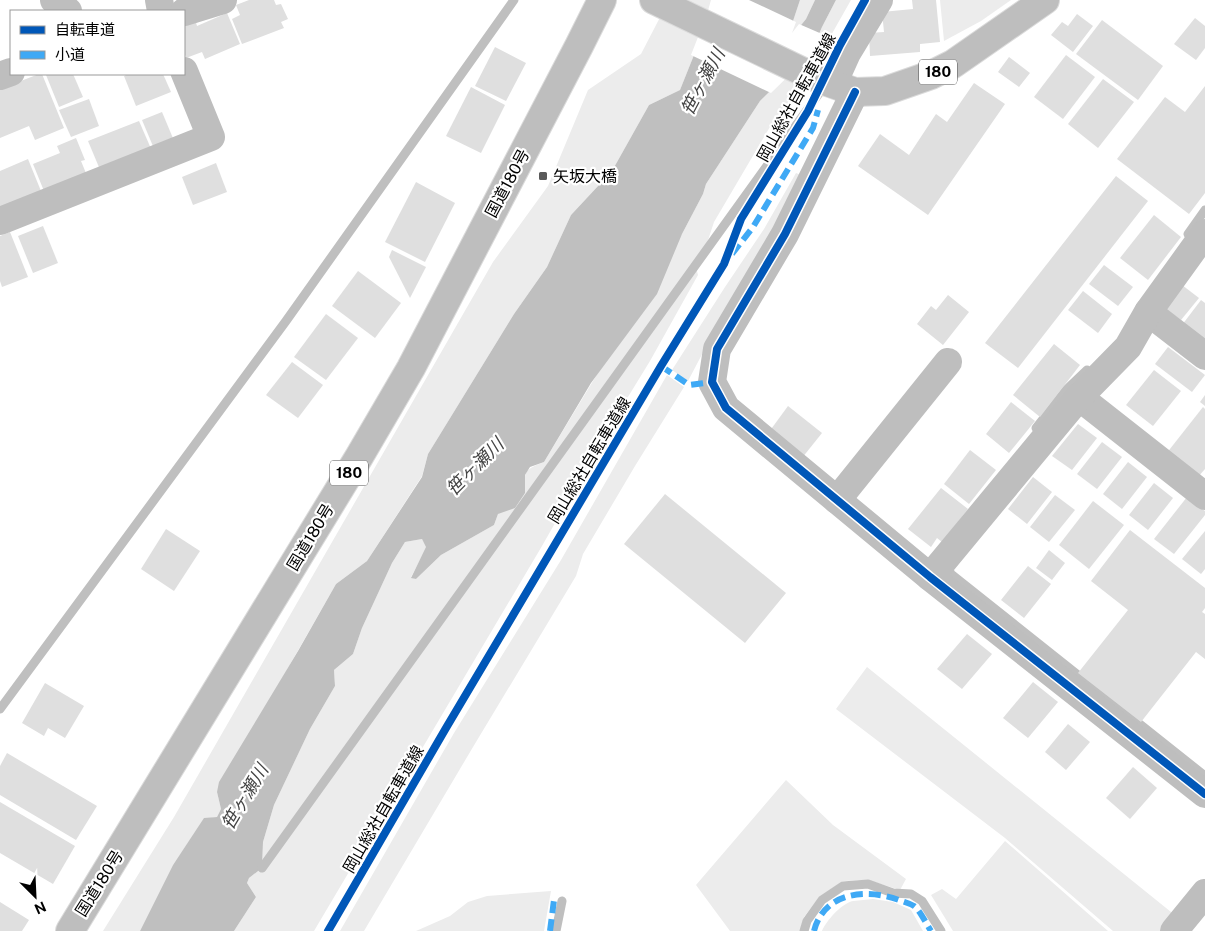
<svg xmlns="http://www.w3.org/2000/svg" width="1205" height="931" font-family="'Public Sans','Noto Sans JP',sans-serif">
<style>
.green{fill:#ececec}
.water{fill:#bfbfbf}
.pier{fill:#fff}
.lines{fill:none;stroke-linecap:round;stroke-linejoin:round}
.stream{stroke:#bfbfbf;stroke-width:9}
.building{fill:#dfdfdf}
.highway-casing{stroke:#dbdbdb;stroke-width:30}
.minor{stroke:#bebebe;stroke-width:28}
.highway{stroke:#bebebe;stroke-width:28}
.quiet{stroke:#3fa9f5;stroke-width:6;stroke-dasharray:12 6;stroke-linecap:butt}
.cycleway-casing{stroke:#fff;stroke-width:11}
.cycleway{stroke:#0057b8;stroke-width:8}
.poi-dot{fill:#595959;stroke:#fff;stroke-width:2}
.labels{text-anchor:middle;stroke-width:4.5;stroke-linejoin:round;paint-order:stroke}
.shield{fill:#fff;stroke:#4c4c4c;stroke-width:1}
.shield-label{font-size:15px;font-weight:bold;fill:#000}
.street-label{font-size:16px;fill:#000;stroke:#fff}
.poi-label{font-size:16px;fill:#000;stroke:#fff;text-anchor:start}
.water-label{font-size:18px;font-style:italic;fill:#444;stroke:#fff}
</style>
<rect width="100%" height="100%" fill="#fff"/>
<g class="green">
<path d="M 669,0 L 714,0 L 710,15 L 680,90 L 649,105 L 612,171 L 571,215 L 547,267 L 514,314 L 428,454 L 422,476 L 367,561 L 336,584 L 217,792 L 221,809 L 217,817 L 204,819 L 173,865 L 140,931 L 103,931 L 174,817 L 493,262 L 548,186 L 588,90 L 641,54 Z"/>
<path d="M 800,0 L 815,0 L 806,19 L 784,47 Z"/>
<path d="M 836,0 L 851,0 L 791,106 L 774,120 L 714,222 L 708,240 L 695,263 L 698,275 L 650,361 L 612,423 L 542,546 L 314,931 L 234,931 L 256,897 L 247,883 L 249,878 L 262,868 L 263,842 L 274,805 L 310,729 L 335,686 L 334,670 L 353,654 L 362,628 L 392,563 L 405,542 L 422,539 L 427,547 L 411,577 L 416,579 L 441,555 L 494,525 L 498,514 L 525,493 C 524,472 523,470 544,462 L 682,234 L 703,194 L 706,184 L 760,101 L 812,50 L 822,27 Z"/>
<path d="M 940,0 L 1011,0 L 981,21 L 944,41 Z"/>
<path d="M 796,173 L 801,175 L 771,233 L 709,341 L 688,381 L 672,370 L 725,287 L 764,229 Z"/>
<path d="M 667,375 L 684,387 L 635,466 L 583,554 L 576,576 L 473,747 L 364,931 L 340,931 L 454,733 L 561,560 Z"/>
<path d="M 867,667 L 1176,916 L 1163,931 L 1113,931 L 1005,838 L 836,709 Z"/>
<path d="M 786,780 L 833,825 L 906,879 L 900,890 L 868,880 L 843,881 L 820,896 L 804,917 L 800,931 L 730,931 L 696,885 Z"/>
<path d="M 1005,841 L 1108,931 L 953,931 L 931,895 L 942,889 L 956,899 Z"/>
<path d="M 551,891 L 544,931 L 416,931 L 450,916 L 468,902 L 487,896 Z"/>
<path d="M 873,899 L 893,902 L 911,910 L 923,931 L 822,931 C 826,921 842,903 853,901 C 860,900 867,900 873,899 Z"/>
</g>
<path class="water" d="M 714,0 L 800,0 L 785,45 L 806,19 L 815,0 L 836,0 L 822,27 L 812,50 L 760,101 L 706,184 L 703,194 L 682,234 L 657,294 L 591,383 L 544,462 L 530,467 L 525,475 L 525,493 L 515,508 L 498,514 L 494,525 L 441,555 L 416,579 L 411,578 L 426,547 L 422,539 L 405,542 L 392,563 L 362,628 L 353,654 L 334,670 L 335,686 L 310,729 L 274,805 L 263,842 L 262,868 L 249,878 L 247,883 L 256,897 L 234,931 L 140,931 L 173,865 L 204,818 L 217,817 L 221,809 L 217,792 L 219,782 L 298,651 L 336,584 L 367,561 L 422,477 L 428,454 L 514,314 L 547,267 L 571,215 L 612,171 L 649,105 L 680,90 L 710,15 Z"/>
<path class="pier" d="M 711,0 L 749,0 L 796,22 L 792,33 L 799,24 L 822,34 L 814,51 L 771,93 L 691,55 L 707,14 Z"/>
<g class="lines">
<g class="stream">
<path d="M 1188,234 L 1205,210"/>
<path d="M 1036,428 L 1066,390 L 1087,370"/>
<path d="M 946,563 L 951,574 L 1205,776"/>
<path d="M 0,709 L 286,321 L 514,0"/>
<path d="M 262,868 L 825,85"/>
<path d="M 556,931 L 562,901"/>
<path d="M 804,931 L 807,921 L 822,900 L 843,886 L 868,884 L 893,893 L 911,894 L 922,901 L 941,931"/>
</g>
</g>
<g class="building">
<path d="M 249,0 L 274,0 L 276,5 L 281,4 L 288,19 L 281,22 L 284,28 L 242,44 L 232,19 L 240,15 L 236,5 Z"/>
<path d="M 912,0 L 936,0 L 940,42 L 920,44 L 920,52 L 870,56 L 869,33 L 884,32 L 882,12 L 913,9 Z"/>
<path d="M 227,13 L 240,44 L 205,59 L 202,52 L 186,58 L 184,51 L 184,23 L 195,19 L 197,26 Z"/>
<path d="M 1077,14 L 1093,26 L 1073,52 L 1051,35 L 1062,22 L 1068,26 Z"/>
<path d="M 1195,18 L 1205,26 L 1205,48 L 1196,60 L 1174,44 Z"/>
<path d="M 1102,20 L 1163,66 L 1138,100 L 1076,54 Z"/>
<path d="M 495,47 L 526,63 L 506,101 L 475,86 Z"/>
<path d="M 1066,55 L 1095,77 L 1063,119 L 1034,97 Z"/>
<path d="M 1009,57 L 1030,73 L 1019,87 L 998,72 Z"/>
<path d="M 39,74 L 42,74 L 64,128 L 35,140 L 29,126 L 0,138 L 0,89 Z"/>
<path d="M 48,74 L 73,74 L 83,97 L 59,107 L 46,75 Z"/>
<path d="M 128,74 L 163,74 L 171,92 L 136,106 L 124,76 Z"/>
<path d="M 1103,79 L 1134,102 L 1098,148 L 1068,124 Z"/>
<path d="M 974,83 L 1005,104 L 928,215 L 858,166 L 880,134 L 909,155 L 936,114 L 947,122 Z"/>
<path d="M 1205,86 L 1205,193 L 1189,214 L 1117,159 L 1165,97 L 1185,112 Z"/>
<path d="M 471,87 L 505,105 L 481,153 L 446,136 Z"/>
<path d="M 89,99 L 99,126 L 71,137 L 59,110 Z"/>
<path d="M 162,112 L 175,143 L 155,151 L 142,120 Z"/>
<path d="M 139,121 L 152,151 L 101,172 L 88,141 Z"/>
<path d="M 76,138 L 85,160 L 81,161 L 88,178 L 46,196 L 33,164 L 60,153 L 57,146 Z"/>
<path d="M 28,159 L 43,196 L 0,213 L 0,171 Z"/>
<path d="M 216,163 L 227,192 L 193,205 L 182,177 Z"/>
<path d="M 1116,176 L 1148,201 L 1018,368 L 985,343 Z"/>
<path d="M 416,182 L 455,203 L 425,262 L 385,242 Z"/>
<path d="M 1154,215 L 1181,237 L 1148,280 L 1120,258 Z"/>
<path d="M 43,226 L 58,263 L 33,273 L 18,236 Z"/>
<path d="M 10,232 L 28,277 L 2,287 L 0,281 L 0,236 Z"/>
<path d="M 392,250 L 426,267 L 410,298 L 389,257 Z"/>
<path d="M 1104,265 L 1133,287 L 1118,306 L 1089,284 Z"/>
<path d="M 358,271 L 401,303 L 375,338 L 332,306 Z"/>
<path d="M 1182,285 L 1199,298 L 1181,320 L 1164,308 Z"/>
<path d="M 1083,291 L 1112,314 L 1098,333 L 1068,310 Z"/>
<path d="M 948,295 L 969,312 L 943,345 L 917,324 L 931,306 L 936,310 Z"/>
<path d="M 1201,300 L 1205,303 L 1205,340 L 1182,325 Z"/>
<path d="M 326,314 L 358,338 L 326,380 L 294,357 Z"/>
<path d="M 1054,344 L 1080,365 L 1040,417 L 1013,395 Z"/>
<path d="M 1168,347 L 1205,375 L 1192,392 L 1155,364 Z"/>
<path d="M 292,362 L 323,385 L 298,418 L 266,395 Z"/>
<path d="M 1154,370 L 1181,391 L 1153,426 L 1126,405 Z"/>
<path d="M 1205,395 L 1205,406 L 1200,402 Z"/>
<path d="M 1011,402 L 1035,421 L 1009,453 L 986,434 Z"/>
<path d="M 788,406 L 822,433 L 802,458 L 769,432 Z"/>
<path d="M 1203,407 L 1205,409 L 1205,469 L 1197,478 L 1166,454 Z"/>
<path d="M 1078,424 L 1097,438 L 1072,470 L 1052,456 Z"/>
<path d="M 1102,442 L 1122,457 L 1097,489 L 1077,474 Z"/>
<path d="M 970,450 L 996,470 L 969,504 L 944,484 Z"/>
<path d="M 1128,462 L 1147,477 L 1122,509 L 1103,494 Z"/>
<path d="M 1033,477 L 1052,492 L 1027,524 L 1008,509 Z"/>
<path d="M 1154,483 L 1173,498 L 1148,530 L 1129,515 Z"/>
<path d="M 941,488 L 968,509 L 942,542 L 937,538 L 931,547 L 908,529 Z"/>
<path d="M 665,494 L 786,593 L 745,643 L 624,544 Z"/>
<path d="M 1055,495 L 1075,510 L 1049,542 L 1030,527 Z"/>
<path d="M 1187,497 L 1205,511 L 1205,515 L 1174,554 L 1154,539 Z"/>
<path d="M 1093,501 L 1124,525 L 1089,569 L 1059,545 Z"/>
<path d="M 166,529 L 200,551 L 174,591 L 141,569 Z"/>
<path d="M 1130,530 L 1205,588 L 1205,608 L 1202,612 L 1205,614 L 1205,659 L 1196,652 L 1141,722 L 1078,673 L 1128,610 L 1091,581 Z"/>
<path d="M 1205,531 L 1205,569 L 1201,574 L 1182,559 Z"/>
<path d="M 1049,550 L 1065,563 L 1052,580 L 1036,568 Z"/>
<path d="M 1028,566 L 1051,584 L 1024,618 L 1001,600 Z"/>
<path d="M 967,634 L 992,654 L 962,689 L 937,669 Z"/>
<path d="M 1033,682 L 1058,702 L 1028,738 L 1003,718 Z"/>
<path d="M 45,683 L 84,706 L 65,738 L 48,728 L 44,736 L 22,723 Z"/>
<path d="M 1068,724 L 1090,742 L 1066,770 L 1045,752 Z"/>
<path d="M 7,753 L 97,806 L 76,840 L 0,795 L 0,766 Z"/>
<path d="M 1133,767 L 1157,788 L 1130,819 L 1106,798 Z"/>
<path d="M 0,802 L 75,846 L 53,884 L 0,853 Z"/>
<path d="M 0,902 L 29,920 L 22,931 L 0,931 Z"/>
</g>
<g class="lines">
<defs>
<g id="highway">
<path d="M 654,0 L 816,78 L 855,92 L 885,91 L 931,75 L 953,64 L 1045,0"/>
<path d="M 70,931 L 359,457 L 411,368 L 579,46 L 602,0"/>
</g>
</defs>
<use href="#highway" class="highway-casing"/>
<g class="minor">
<path d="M 54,0 L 68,11"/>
<path d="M 159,0 L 161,11"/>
<path d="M 184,12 L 223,0"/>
<path d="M 0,76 L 11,72"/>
<path d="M 833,84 L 847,53 L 879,0"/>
<path d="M 855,92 L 785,234 L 717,349 L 712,382 L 726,408 L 930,577 L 1205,794"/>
<path d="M 0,221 L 211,137 L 184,71"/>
<path d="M 1148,312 L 1205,356"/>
<path d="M 1079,397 L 1205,496"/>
<path d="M 837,500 L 948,362"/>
<path d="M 930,577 L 1079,397 L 1128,347 L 1148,312 L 1205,233"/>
<path d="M 1174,931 L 1205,893"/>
</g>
<use href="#highway" class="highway"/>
<g class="quiet">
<path d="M 732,254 L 753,227 L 813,128 L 818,110"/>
<path d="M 661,366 L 689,385 L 712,382"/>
<path d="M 550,931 L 554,900"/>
<path d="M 814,931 C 824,892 866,888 899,900 C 904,902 909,903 914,906 C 919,909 927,925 931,931"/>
</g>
<defs>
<g id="cycleway">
<path d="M 855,92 L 785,234 L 717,349 L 712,382 L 726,408 L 930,577 L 1205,794"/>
<path d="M 328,931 L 446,728 L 661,366 L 724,264 L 741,219 L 808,111 L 840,45 L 865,0"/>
</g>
</defs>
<use href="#cycleway" class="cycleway-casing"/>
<use href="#cycleway" class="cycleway"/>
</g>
<rect class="poi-dot" x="538" y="171" width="10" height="10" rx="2.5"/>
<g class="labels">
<g class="shield">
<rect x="919" y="59.5" width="38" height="25" rx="4"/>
<rect x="330" y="460.5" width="38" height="25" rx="4"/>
</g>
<g class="shield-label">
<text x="938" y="77">180</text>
<text x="349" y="478">180</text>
</g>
<g class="street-label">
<text transform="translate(796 97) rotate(-61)" y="6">岡山総社自転車道線</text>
<text transform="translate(507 183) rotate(-62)" y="6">国道180号</text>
<text transform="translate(589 460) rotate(-59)" y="6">岡山総社自転車道線</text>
<text transform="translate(310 537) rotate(-59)" y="6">国道180号</text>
<text transform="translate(383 809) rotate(-60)" y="6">岡山総社自転車道線</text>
<text transform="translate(99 883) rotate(-58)" y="6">国道180号</text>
</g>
<g class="poi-label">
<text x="553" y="182">矢坂大橋</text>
</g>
<g class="water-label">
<text transform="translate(703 82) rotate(-62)" y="6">笹ヶ瀬川</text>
<text transform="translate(475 467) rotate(-45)" y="6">笹ヶ瀬川</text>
<text transform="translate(245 797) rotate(-59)" y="6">笹ヶ瀬川</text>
</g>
</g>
<rect x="10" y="10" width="175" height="65" fill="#ffffff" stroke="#999999"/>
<rect x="20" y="26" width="25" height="8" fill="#0057b8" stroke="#999999"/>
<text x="55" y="35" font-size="15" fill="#000000">自転車道</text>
<rect x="20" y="51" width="25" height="8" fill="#3fa9f5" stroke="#999999"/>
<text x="55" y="60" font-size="15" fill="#000000">小道</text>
<g transform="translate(35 896) rotate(156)" stroke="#ffffff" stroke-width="4" paint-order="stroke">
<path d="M0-4L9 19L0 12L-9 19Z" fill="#000000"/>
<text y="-8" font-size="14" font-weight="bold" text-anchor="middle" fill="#000000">N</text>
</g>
</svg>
